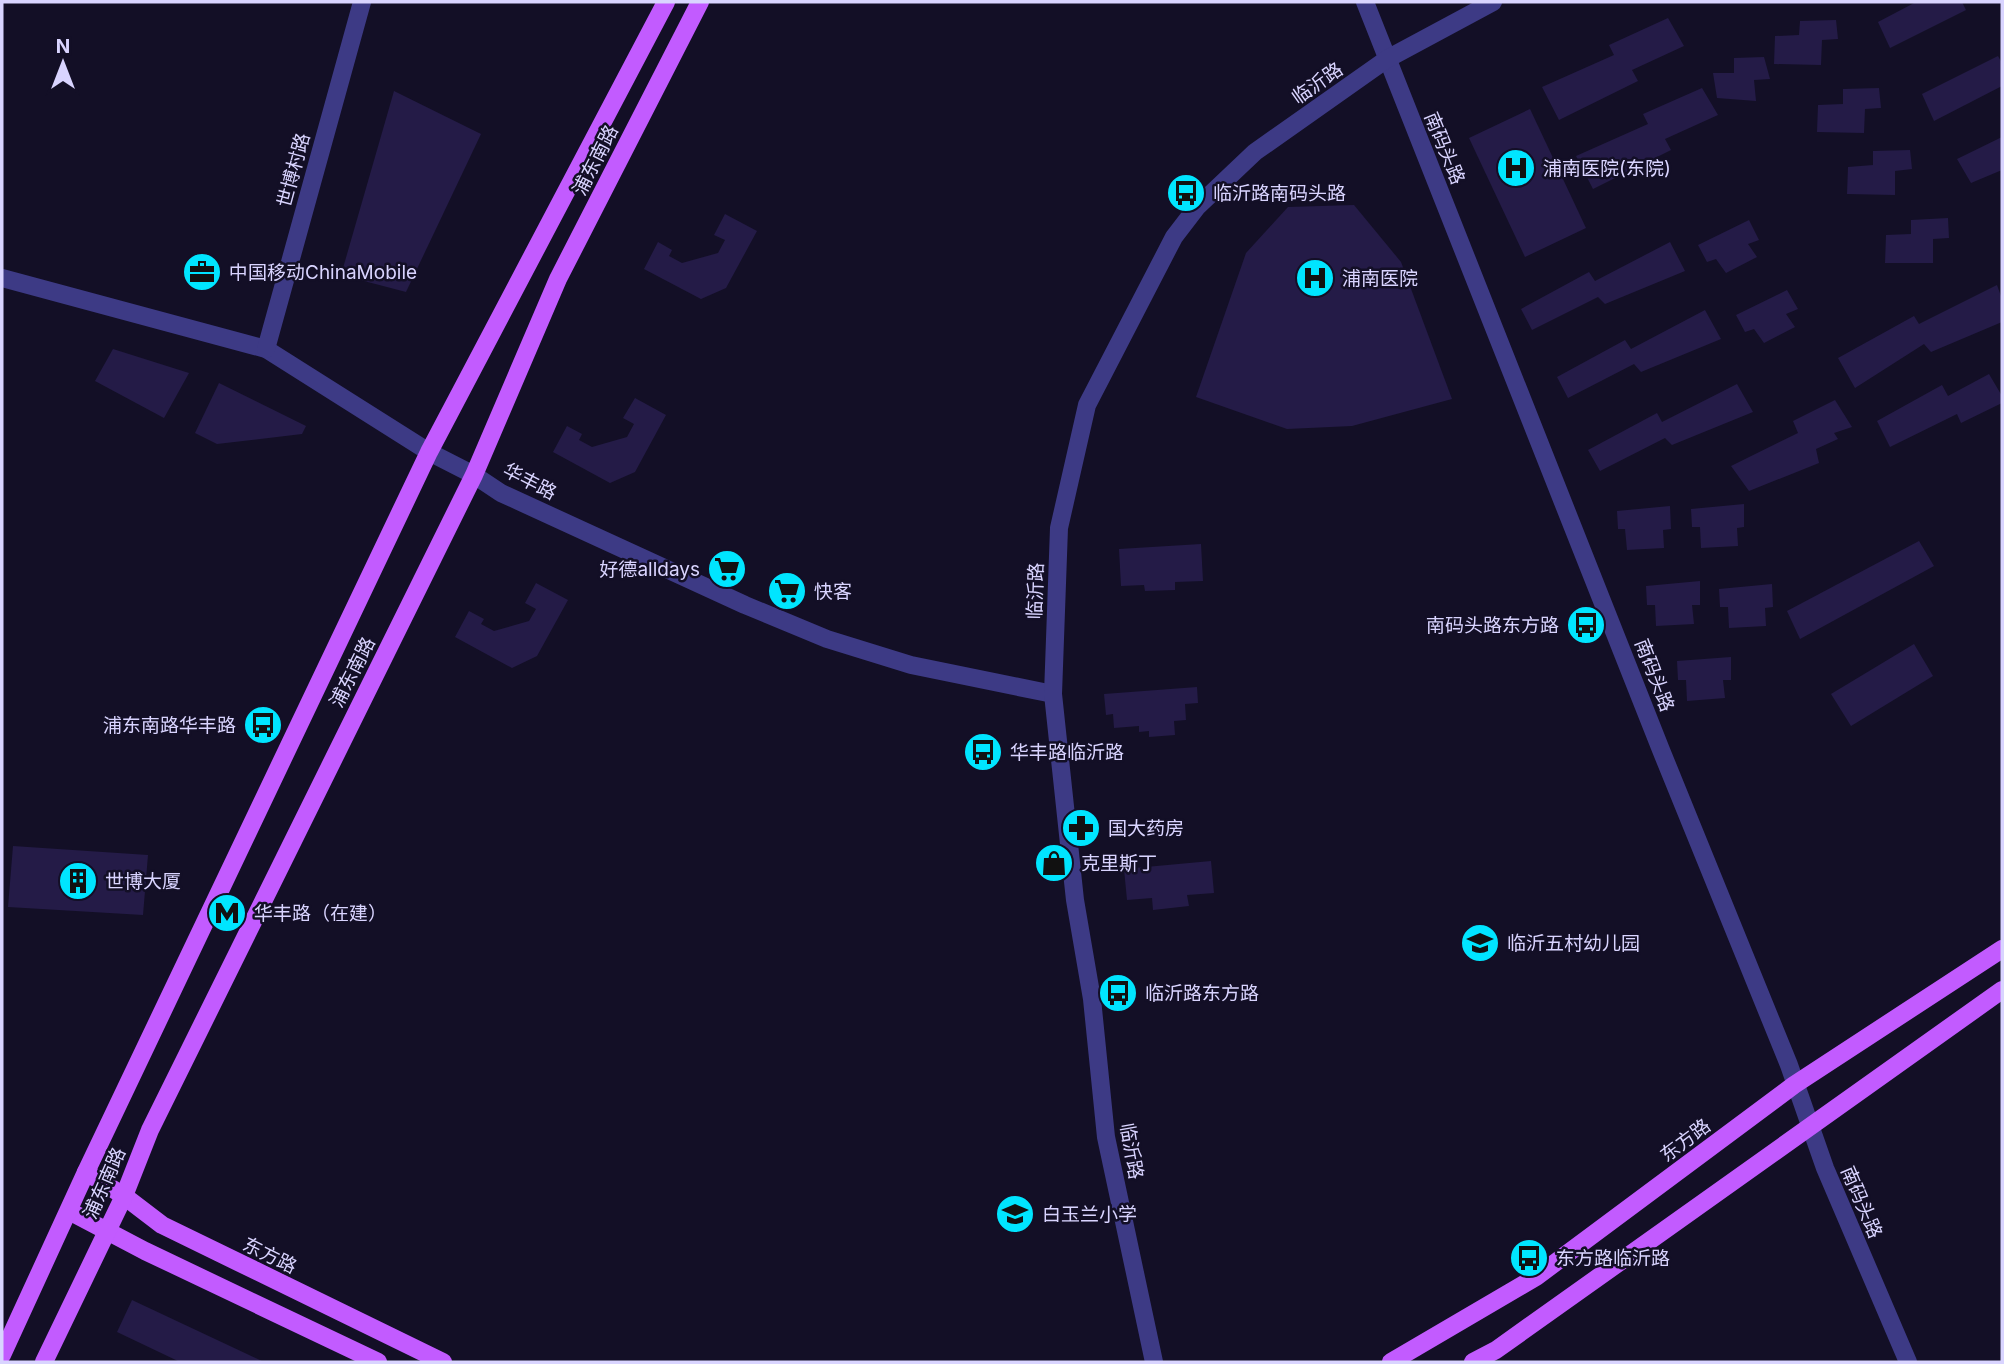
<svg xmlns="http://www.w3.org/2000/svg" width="2004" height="1364" font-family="Inter,'Noto Sans SC',sans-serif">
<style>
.building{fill:#241b47}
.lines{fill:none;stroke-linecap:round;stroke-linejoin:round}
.minor{stroke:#3d3a85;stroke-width:18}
.major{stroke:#c25bff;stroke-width:18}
.labels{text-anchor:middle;stroke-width:5;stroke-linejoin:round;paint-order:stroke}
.street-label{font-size:19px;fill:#d9d4ff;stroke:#130f26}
.poi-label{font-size:19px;fill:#d9d4ff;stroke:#130f26;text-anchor:start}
</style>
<rect width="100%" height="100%" fill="#130f26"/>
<g class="building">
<path d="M 1916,2 L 1962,2 L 1966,10 L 1890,48 L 1878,22 Z"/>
<path d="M 1668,18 L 1684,46 L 1632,70 L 1638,81 L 1559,120 L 1542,87 L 1614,55 L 1609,45 Z"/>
<path d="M 1836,20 L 1838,39 L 1822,40 L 1821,65 L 1774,64 L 1775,36 L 1799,35 L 1800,21 Z"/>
<path d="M 1998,56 L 2002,63 L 2002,86 L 1934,121 L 1922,94 Z"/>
<path d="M 1764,57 L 1770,79 L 1754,80 L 1756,101 L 1717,98 L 1713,73 L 1734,73 L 1734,58 Z"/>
<path d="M 1702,88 L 1718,115 L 1665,139 L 1671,150 L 1593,189 L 1576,156 L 1648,124 L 1643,114 Z"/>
<path d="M 1879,88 L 1881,108 L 1865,109 L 1864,133 L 1817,132 L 1818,105 L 1843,104 L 1843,89 Z"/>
<path d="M 394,91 L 481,134 L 406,292 L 341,275 Z"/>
<path d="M 1530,109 L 1586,228 L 1525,257 L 1469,138 Z"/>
<path d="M 2002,137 L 2002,170 L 1971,183 L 1957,159 Z"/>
<path d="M 1910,150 L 1912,169 L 1895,171 L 1895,195 L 1847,194 L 1848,167 L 1873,165 L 1873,151 Z"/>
<path d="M 1354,205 L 1401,262 L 1452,399 L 1352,426 L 1287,429 L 1196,397 L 1246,253 L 1288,207 Z"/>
<path d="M 725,214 L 757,231 L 726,288 L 701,299 L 644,269 L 658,242 L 672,250 L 669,256 L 682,263 L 718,253 L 725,240 L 714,235 Z"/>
<path d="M 1948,218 L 1949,238 L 1933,239 L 1933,263 L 1885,263 L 1886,235 L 1911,234 L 1911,220 Z"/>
<path d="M 1749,220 L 1759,240 L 1748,244 L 1757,257 L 1726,273 L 1716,259 L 1707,262 L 1698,245 Z"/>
<path d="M 1670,242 L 1685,271 L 1605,304 L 1598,297 L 1532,330 L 1521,309 L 1589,272 L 1595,281 Z"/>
<path d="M 1997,285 L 2002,299 L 2002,322 L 1931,352 L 1924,344 L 1855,388 L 1838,358 L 1914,316 L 1919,324 Z"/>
<path d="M 1787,290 L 1798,309 L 1786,314 L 1795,327 L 1764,343 L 1754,329 L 1745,332 L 1736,315 Z"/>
<path d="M 1705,310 L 1721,339 L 1641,372 L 1634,364 L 1568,398 L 1557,377 L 1625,340 L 1631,349 Z"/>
<path d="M 113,349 L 189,373 L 164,418 L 95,381 Z"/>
<path d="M 1989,374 L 2002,396 L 2002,403 L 1961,423 L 1957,414 L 1890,447 L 1877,421 L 1942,385 L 1948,396 Z"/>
<path d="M 219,383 L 306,426 L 302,434 L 217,444 L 195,433 Z"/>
<path d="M 1737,384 L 1753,412 L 1672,445 L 1665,438 L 1600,471 L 1588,450 L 1657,413 L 1662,422 Z"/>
<path d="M 635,398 L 666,415 L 635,472 L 610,483 L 553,452 L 567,426 L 582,434 L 579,440 L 592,447 L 627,437 L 634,424 L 623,418 Z"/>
<path d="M 1835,400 L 1852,427 L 1834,433 L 1838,439 L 1816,449 L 1819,463 L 1749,491 L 1731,466 L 1798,433 L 1793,421 Z"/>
<path d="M 1744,504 L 1744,527 L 1737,528 L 1738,546 L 1701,548 L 1700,527 L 1692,527 L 1691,509 Z"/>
<path d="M 1670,506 L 1671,529 L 1663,530 L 1664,548 L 1627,550 L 1625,529 L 1618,529 L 1617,511 Z"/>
<path d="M 1919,541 L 1934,566 L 1800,639 L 1787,611 Z"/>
<path d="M 1201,544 L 1203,581 L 1175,582 L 1175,590 L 1145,591 L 1144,585 L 1121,586 L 1119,549 Z"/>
<path d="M 1700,581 L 1700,605 L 1692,605 L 1694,624 L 1656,626 L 1655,605 L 1647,605 L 1646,586 Z"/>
<path d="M 536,583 L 568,600 L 537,656 L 512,668 L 455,637 L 469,611 L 484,619 L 481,624 L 494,631 L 529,621 L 536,609 L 525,603 Z"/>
<path d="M 1772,584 L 1773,607 L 1765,608 L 1766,626 L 1729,628 L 1728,607 L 1720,607 L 1719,589 Z"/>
<path d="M 1914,644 L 1933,676 L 1851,726 L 1831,694 Z"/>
<path d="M 1731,657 L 1731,680 L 1723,680 L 1725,698 L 1687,701 L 1686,680 L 1678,680 L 1677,661 Z"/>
<path d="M 1197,687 L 1198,703 L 1185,704 L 1186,720 L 1174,721 L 1175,735 L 1149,737 L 1149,731 L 1139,732 L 1139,726 L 1114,728 L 1113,714 L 1106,715 L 1104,694 Z"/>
<path d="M 13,846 L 148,855 L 143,915 L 8,907 Z"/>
<path d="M 1211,861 L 1214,893 L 1187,895 L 1189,906 L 1153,910 L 1152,898 L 1127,900 L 1124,869 Z"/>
<path d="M 132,1300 L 264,1362 L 180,1362 L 117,1332 Z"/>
</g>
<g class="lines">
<g class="minor">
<path d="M 1365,2 L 1661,750 L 1789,1065 L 1825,1168 L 1908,1362"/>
<path d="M 2,278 L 266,349 L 429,452 L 474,475 L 501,493 L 745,605 L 827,639 L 911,665 L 1053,694"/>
<path d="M 266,349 L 362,2"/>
<path d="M 1154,1362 L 1106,1137 L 1092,999 L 1075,900 L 1053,694 L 1059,528 L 1087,405 L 1174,237 L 1197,207 L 1255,152 L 1387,59 L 1493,2"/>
</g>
<g class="major">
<path d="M 86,1172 L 124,1196 L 162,1225 L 443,1362"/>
<path d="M 69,1211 L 145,1251 L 378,1362"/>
<path d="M 2,1355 L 86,1172 L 429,452 L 666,2"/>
<path d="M 44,1362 L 124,1196 L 150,1130 L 474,475 L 558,279 L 700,2"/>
<path d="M 1391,1362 L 1536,1277 L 1794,1085 L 2002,949"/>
<path d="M 1473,1362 L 1496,1350 L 2002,990"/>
</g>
</g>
<defs>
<symbol id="hospital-disc" viewBox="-11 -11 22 22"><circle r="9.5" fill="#00e5ff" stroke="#130f26"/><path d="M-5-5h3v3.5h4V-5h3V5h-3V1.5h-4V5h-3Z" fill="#111"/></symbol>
<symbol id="bus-disc" viewBox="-11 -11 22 22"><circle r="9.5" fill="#00e5ff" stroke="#130f26"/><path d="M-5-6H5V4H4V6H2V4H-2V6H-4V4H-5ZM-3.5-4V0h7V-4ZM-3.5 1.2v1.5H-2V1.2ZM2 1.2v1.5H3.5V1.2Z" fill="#111"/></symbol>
<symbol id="office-disc" viewBox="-11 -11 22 22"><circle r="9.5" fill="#00e5ff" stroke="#130f26"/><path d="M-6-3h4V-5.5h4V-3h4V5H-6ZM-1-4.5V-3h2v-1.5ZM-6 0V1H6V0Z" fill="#111"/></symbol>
<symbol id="supermarket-disc" viewBox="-11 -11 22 22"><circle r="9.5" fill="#00e5ff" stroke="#130f26"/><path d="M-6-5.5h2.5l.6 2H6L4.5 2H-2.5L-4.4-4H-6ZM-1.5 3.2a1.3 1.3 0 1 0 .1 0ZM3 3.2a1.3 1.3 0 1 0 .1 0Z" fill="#111"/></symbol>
<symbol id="pharmacy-disc" viewBox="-11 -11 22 22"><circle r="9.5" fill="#00e5ff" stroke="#130f26"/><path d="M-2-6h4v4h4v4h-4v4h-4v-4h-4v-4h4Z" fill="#111"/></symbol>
<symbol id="shop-disc" viewBox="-11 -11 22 22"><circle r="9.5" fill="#00e5ff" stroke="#130f26"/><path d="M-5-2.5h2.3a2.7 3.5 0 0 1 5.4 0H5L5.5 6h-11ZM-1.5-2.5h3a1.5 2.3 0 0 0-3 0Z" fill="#111"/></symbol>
<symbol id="building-disc" viewBox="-11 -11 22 22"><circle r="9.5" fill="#00e5ff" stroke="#130f26"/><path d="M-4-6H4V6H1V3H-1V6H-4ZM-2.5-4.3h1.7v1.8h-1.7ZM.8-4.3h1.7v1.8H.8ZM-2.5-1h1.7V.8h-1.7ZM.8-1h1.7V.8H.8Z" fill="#111"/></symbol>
<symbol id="metro-disc" viewBox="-11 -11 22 22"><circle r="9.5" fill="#00e5ff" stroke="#130f26"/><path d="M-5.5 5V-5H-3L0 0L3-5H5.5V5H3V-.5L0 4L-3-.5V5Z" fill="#111"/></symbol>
<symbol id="school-disc" viewBox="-11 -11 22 22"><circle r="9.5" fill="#00e5ff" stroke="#130f26"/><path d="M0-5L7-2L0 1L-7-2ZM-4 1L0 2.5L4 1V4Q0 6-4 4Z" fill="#111"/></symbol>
</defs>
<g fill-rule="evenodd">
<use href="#hospital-disc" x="1494" y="146" width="44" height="44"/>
<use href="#bus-disc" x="1164" y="171" width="44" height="44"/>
<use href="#office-disc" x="180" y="250" width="44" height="44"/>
<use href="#hospital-disc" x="1293" y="256" width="44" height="44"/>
<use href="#supermarket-disc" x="705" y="547" width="44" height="44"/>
<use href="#supermarket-disc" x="765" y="569" width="44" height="44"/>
<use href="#bus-disc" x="1564" y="603" width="44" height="44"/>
<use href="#bus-disc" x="241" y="703" width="44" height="44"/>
<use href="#bus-disc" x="961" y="730" width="44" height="44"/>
<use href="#pharmacy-disc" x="1059" y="806" width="44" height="44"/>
<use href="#shop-disc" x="1032" y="841" width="44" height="44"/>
<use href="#building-disc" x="56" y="859" width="44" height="44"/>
<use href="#metro-disc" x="205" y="891" width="44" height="44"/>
<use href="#school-disc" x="1458" y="921" width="44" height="44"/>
<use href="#bus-disc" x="1096" y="971" width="44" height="44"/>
<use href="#school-disc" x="993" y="1192" width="44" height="44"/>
<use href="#bus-disc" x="1507" y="1236" width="44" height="44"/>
</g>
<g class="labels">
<g class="street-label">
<text transform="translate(1317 83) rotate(-35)" y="7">临沂路</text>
<text transform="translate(1445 148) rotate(68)" y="7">南码头路</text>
<text transform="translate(595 160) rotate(-63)" y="7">浦东南路</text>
<text transform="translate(293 170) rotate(-75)" y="7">世博村路</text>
<text transform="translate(530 481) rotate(27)" y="7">华丰路</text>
<text transform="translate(1035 591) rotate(-88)" y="7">临沂路</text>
<text transform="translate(352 672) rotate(-63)" y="7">浦东南路</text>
<text transform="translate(1655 675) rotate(69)" y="7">南码头路</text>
<text transform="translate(1685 1140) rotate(-37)" y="7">东方路</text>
<text transform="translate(1132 1151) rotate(80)" y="7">临沂路</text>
<text transform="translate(104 1183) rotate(-66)" y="7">浦东南路</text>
<text transform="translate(1862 1202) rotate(67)" y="7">南码头路</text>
<text transform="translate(270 1255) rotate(26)" y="7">东方路</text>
</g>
<g class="poi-label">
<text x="1543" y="175">浦南医院(东院)</text>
<text x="1213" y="200">临沂路南码头路</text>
<text x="229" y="279">中国移动ChinaMobile</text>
<text x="1342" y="285">浦南医院</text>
<text x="700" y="576" text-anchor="end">好德alldays</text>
<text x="814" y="598">快客</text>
<text x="1559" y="632" text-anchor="end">南码头路东方路</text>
<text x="236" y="732" text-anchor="end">浦东南路华丰路</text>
<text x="1010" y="759">华丰路临沂路</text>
<text x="1108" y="835">国大药房</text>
<text x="1081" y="870">克里斯丁</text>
<text x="105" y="888">世博大厦</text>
<text x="254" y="920">华丰路（在建）</text>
<text x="1507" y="950">临沂五村幼儿园</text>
<text x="1145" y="1000">临沂路东方路</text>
<text x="1042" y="1221">白玉兰小学</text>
<text x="1556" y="1265">东方路临沂路</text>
</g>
</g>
<rect width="2004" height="1364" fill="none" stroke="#d9d4ff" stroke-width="7"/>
<g transform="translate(63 63)" stroke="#130f26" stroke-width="5" paint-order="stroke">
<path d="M0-5L12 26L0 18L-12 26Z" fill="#d9d4ff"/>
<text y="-10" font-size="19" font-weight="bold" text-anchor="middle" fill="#d9d4ff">N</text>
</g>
</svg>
